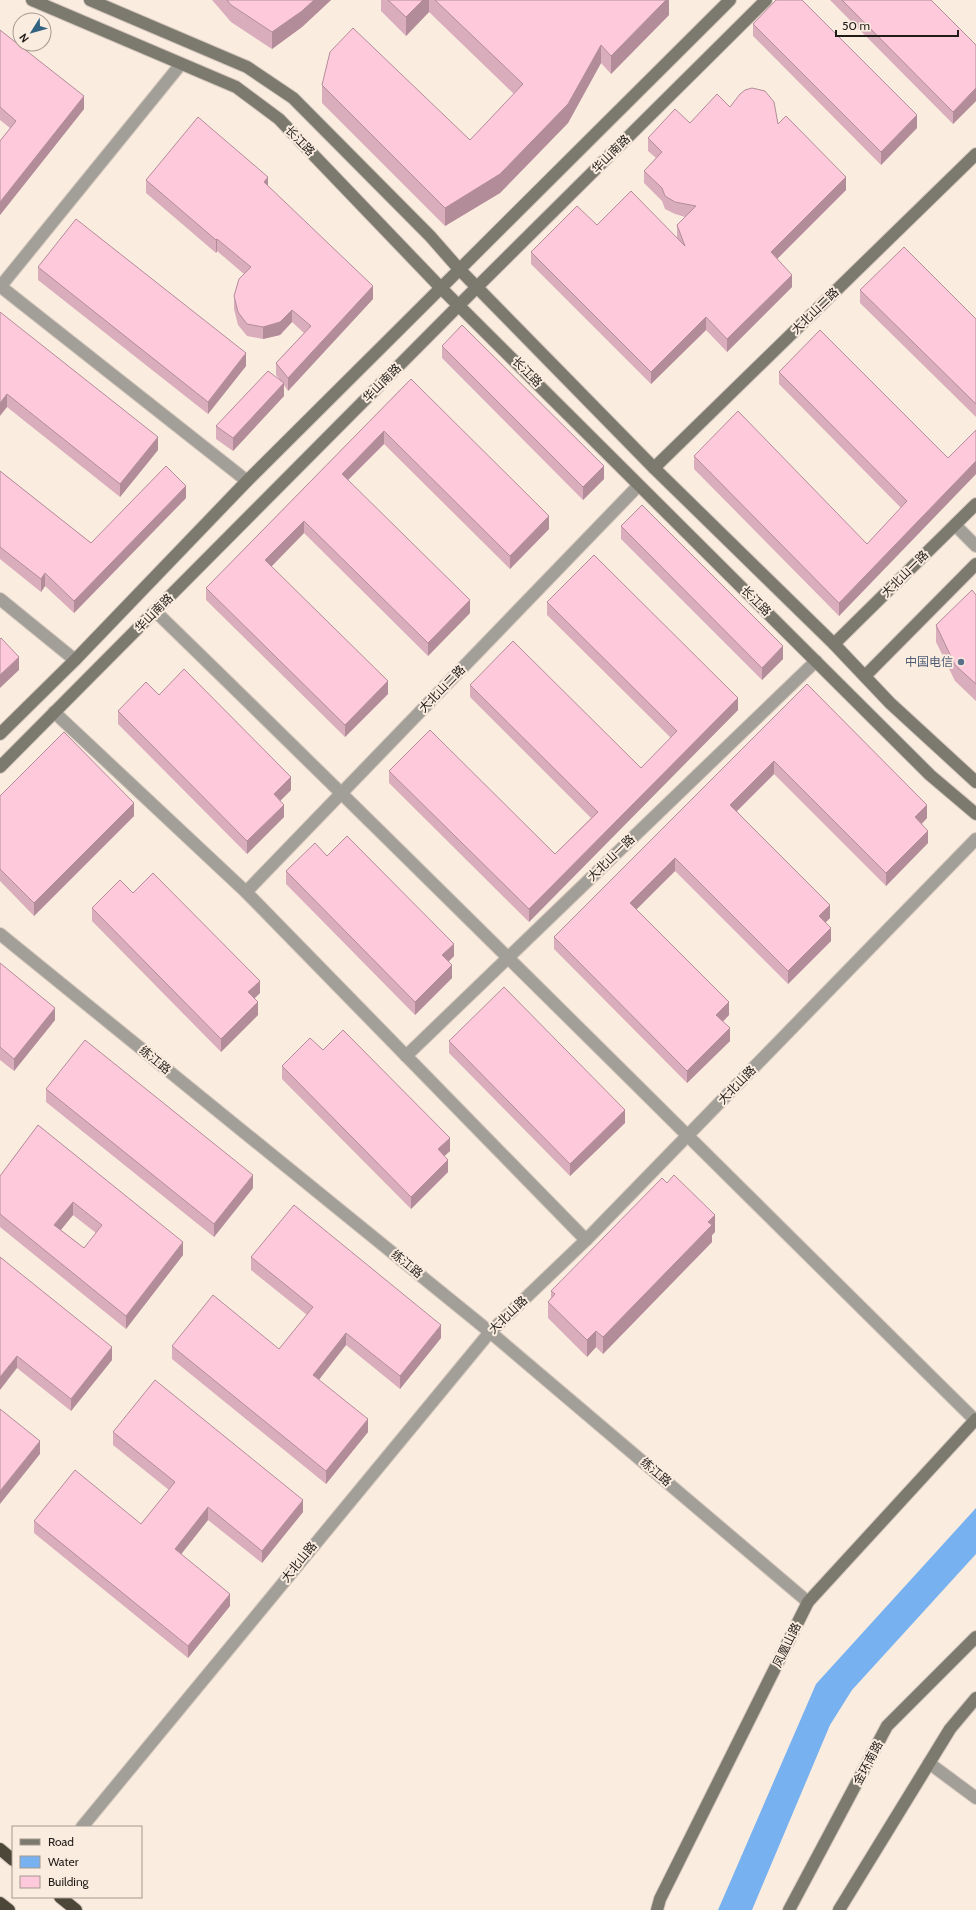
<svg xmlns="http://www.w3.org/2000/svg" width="976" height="1910" font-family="Cabin,'Noto Sans SC',sans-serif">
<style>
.water{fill:#77b1ef}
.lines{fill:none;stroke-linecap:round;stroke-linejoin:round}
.street-casing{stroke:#d4c7bc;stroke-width:14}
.secondary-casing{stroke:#d4c7bc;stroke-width:14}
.highway-casing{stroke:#d4c7bc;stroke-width:14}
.street{stroke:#a29f98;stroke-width:12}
.secondary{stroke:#7c796f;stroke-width:12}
.highway{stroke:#4c4739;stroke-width:12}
.wall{fill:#daadbc;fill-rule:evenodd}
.shaded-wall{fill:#b28d99}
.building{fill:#fec9db;stroke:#b28d99;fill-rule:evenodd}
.service-dot{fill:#5c6f8a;stroke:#fbece0;stroke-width:1.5}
.labels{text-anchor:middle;stroke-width:4;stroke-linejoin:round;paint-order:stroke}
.street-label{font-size:12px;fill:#211c18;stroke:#fbece0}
.service-label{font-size:12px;fill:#4e5e75;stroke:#fbece0;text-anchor:end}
</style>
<rect width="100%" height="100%" fill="#fbece0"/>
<path class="water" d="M 976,1508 L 976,1554 L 852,1690 L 830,1725 L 752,1910 L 718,1910 L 816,1684 Z"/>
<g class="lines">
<defs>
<g id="street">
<path d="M 0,286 L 247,481"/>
<path d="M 0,287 L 181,64"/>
<path d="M 955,525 L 976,546"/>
<path d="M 0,599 L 75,660"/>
<path d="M 156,612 C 431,879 702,1151 975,1420"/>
<path d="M 54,712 L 246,892 L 586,1240"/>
<path d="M 246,892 L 638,486"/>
<path d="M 0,934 L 490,1332 L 808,1602"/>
<path d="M 406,1056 L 816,661"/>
<path d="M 929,1763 L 976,1798"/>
<path d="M 82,1827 L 490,1332 L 586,1240 L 976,839"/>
</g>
<g id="secondary">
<path d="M 32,0 L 236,87 L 279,119 L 442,289 L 930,775 L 976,814"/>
<path d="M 90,0 L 247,67 L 293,98 L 430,236 L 459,269 L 654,468 L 834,644 L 890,703 L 976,782"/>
<path d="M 654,468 L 976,154"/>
<path d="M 834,644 L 976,504"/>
<path d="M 865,676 L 976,564"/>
<path d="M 0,734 L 75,660 L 247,481 L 730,0"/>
<path d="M 0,767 L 477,287 L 766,0"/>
<path d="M 657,1910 L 660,1899 L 808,1602 L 976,1419"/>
<path d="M 789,1910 L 887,1726 L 976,1637"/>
<path d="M 839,1910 L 950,1729 L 976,1698"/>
</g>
<g id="highway">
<path d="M 0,1849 L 13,1860"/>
<path d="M 60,1897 L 76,1910"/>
<path d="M 0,1903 L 9,1910"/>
</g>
</defs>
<use href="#street" class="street-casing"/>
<use href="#secondary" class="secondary-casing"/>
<use href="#highway" class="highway-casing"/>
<use href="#street" class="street"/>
<use href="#secondary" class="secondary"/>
<use href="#highway" class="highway"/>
</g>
<g class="wall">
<path d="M 212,0 L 331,0 L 302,27 L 272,49 L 231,22 Z"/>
<path d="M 381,0 L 669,0 L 669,15 L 611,74 L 601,63 L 568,123 L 500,193 L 445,226 L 322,103 L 322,85 L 470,140 L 514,94 L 429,12 L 406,36 L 381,11 Z"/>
<path d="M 830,0 L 931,0 L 976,45 L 976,101 L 953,124 Z"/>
<path d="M 753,24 L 917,128 L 881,165 L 753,36 Z"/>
<path d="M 0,30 L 84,109 L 0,215 L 0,141 L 10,128 L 0,120 Z"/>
<path d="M 730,107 L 778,124 L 846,190 L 777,259 L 792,287 L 727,352 L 706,330 L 651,384 L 531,264 L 531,252 L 597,225 L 677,238 L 677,225 L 685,217 L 675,214 L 665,209 L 662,201 L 644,183 L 644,171 L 656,158 L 648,151 L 648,138 L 690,123 Z"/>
<path d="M 146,180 L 268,186 L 373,299 L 288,391 L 284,385 L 284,396 L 233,451 L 216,439 L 216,426 L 280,380 L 276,375 L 276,363 L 304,333 L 292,322 L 280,335 L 263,339 L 247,336 L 238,325 L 234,309 L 234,296 L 244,274 L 217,251 L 216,253 L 146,193 Z"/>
<path d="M 38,267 L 246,366 L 208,414 L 38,280 Z"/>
<path d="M 860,290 L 976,319 L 976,417 L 860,303 Z"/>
<path d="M 0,312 L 158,450 L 120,497 L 7,407 Z"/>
<path d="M 442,346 L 604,479 L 583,500 L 442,358 Z"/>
<path d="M 779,372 L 948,458 L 976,430 L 976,474 L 839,616 L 694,469 L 694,456 L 867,544 L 901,508 L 779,384 Z"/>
<path d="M 411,379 L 549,529 L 510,569 L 384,444 L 348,480 L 470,613 L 428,656 L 304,533 L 271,567 L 388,694 L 345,737 L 206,600 L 206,588 Z"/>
<path d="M 0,471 L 91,543 L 186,498 L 74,613 L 45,586 L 41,592 L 0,559 Z"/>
<path d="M 621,526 L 783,659 L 762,680 L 621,539 Z"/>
<path d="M 976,595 L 976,701 L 955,681 L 936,642 L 936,625 Z"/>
<path d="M 547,602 L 738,710 L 529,922 L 389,783 L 389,771 L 555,854 L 591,818 L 470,697 L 470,685 L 641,768 L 671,738 L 547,615 Z"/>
<path d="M 807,684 L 927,818 L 922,824 L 928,843 L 886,886 L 774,774 L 737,811 L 830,918 L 825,923 L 831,941 L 788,984 L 675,871 L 636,909 L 729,1015 L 723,1022 L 730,1041 L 687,1083 L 554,949 L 554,937 Z"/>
<path d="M 159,695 L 291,790 L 280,801 L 284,817 L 247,854 L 118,724 L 118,711 Z"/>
<path d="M 0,796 L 134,816 L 34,916 L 0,881 Z"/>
<path d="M 327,856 L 454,956 L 449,961 L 452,978 L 415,1015 L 286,884 L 286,871 Z"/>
<path d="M 133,893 L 260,993 L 254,998 L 258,1015 L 221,1052 L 92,921 L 92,908 Z"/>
<path d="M 0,963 L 55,1020 L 14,1071 L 0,1060 Z"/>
<path d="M 449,1041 L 625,1123 L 570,1176 L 449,1053 Z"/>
<path d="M 323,1050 L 450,1151 L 444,1156 L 448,1172 L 411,1209 L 282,1079 L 282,1066 Z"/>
<path d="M 46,1089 L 253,1188 L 214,1237 L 46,1102 Z"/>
<path d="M 38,1125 L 183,1255 L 126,1329 L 0,1227 L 0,1176 ZM 73,1215 L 96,1233 L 84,1248 L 61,1230 Z"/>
<path d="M 715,1232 L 712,1235 L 712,1242 L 603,1354 L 596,1347 L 587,1357 L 548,1318 L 548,1302 L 551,1299 L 551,1291 Z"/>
<path d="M 0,1257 L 112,1360 L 71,1411 L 17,1368 Z"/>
<path d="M 251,1257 L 441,1338 L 400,1389 L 346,1345 L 319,1380 L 368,1432 L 326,1484 L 172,1359 L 172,1346 L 279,1349 L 307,1315 L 251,1270 Z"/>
<path d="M 113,1432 L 303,1512 L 262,1563 L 208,1520 L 181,1554 L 230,1606 L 188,1658 L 34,1533 L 34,1521 L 141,1524 L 169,1490 L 113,1445 Z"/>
</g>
<g class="shaded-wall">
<path d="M 314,0 L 331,0 L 302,27 L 272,49 L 272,32 Z"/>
<path d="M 423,0 L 429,0 L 429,12 L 406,36 L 406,17 Z"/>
<path d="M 666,0 L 669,0 L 669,15 L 611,74 L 611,56 Z"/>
<path d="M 601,45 L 601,63 L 568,123 L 500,193 L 445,226 L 445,208 Z"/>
<path d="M 976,88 L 976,101 L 953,124 L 953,112 Z"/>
<path d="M 84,96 L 84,109 L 0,215 L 0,202 Z"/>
<path d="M 917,115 L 917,128 L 881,165 L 881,152 Z"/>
<path d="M 268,177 L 268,189 L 264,182 Z"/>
<path d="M 846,177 L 846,190 L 771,265 L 771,252 Z"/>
<path d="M 217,239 L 217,251 L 216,253 L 216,240 Z"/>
<path d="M 792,275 L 792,287 L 727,352 L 727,339 Z"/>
<path d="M 373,286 L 373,299 L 288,391 L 288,378 Z"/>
<path d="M 292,310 L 292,322 L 280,335 L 263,339 L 263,327 Z"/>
<path d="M 706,317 L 706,330 L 651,384 L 651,372 Z"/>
<path d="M 246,353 L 246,366 L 208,414 L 208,402 Z"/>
<path d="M 284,383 L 284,396 L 233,451 L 233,438 Z"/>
<path d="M 7,394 L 7,407 L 0,416 L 0,403 Z"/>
<path d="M 384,431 L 384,444 L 342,486 L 342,474 Z"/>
<path d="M 158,437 L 158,450 L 120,497 L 120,484 Z"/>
<path d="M 976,461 L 976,474 L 839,616 L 839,603 Z"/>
<path d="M 604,466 L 604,479 L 583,500 L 583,487 Z"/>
<path d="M 186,486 L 186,498 L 74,613 L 74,601 Z"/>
<path d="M 549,516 L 549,529 L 510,569 L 510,556 Z"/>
<path d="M 304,521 L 304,533 L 265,573 L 265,560 Z"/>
<path d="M 45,573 L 45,586 L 41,592 L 41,579 Z"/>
<path d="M 470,600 L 470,613 L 428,656 L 428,643 Z"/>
<path d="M 783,646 L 783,659 L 762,680 L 762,668 Z"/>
<path d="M 19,657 L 19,670 L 0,688 L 0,675 Z"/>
<path d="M 388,681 L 388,694 L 345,737 L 345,725 Z"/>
<path d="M 738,698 L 738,710 L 529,922 L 529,909 Z"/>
<path d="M 774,761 L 774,774 L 730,818 L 730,805 Z"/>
<path d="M 291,777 L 291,790 L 274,807 L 274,794 Z"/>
<path d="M 134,803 L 134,816 L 34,916 L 34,903 Z"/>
<path d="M 284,805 L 284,817 L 247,854 L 247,841 Z"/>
<path d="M 927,805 L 927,818 L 915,830 L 915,817 Z"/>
<path d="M 928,831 L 928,843 L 886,886 L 886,873 Z"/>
<path d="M 675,858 L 675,871 L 630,916 L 630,903 Z"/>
<path d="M 830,905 L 830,918 L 819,929 L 819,916 Z"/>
<path d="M 831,928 L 831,941 L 788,984 L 788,971 Z"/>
<path d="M 454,944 L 454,956 L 442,968 L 442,955 Z"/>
<path d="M 452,965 L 452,978 L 415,1015 L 415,1002 Z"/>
<path d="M 260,981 L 260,993 L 248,1005 L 248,992 Z"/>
<path d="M 258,1002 L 258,1015 L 221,1052 L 221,1039 Z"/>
<path d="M 729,1002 L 729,1015 L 716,1028 L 716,1015 Z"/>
<path d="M 55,1008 L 55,1020 L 14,1071 L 14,1059 Z"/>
<path d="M 730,1028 L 730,1041 L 687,1083 L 687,1071 Z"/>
<path d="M 625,1110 L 625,1123 L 570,1176 L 570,1164 Z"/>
<path d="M 450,1138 L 450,1151 L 438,1162 L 438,1149 Z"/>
<path d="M 448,1160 L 448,1172 L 411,1209 L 411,1197 Z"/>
<path d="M 253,1175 L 253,1188 L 214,1237 L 214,1224 Z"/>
<path d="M 73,1202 L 73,1215 L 54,1238 L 54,1225 Z"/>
<path d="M 715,1215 L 715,1232 L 712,1235 L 712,1242 L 603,1354 L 603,1337 Z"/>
<path d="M 183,1242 L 183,1255 L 126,1329 L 126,1316 Z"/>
<path d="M 441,1325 L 441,1338 L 400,1389 L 400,1376 Z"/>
<path d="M 596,1331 L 596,1347 L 587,1357 L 587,1340 Z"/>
<path d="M 346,1333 L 346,1345 L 313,1387 L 313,1375 Z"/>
<path d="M 112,1347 L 112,1360 L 71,1411 L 71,1399 Z"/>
<path d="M 17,1356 L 17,1368 L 0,1390 L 0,1377 Z"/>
<path d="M 368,1419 L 368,1432 L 326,1484 L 326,1471 Z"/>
<path d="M 40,1441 L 40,1454 L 0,1504 L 0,1491 Z"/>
<path d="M 303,1500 L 303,1512 L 262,1563 L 262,1551 Z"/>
<path d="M 208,1507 L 208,1520 L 175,1562 L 175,1549 Z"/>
<path d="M 230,1594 L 230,1606 L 188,1658 L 188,1646 Z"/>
</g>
<g class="building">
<path d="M 227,0 L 314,0 L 302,11 L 272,32 L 231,5 Z"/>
<path d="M 388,0 L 423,0 L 406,17 Z"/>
<path d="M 435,0 L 666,0 L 611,56 L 601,45 L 568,104 L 500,174 L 445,208 L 322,85 L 330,52 L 353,28 L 470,140 L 523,84 Z"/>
<path d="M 776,0 L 802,0 L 917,115 L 881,152 L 753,24 Z"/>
<path d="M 842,0 L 931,0 L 976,45 L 976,88 L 953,112 Z"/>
<path d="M 0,30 L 84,96 L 0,202 L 0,141 L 16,121 L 0,107 Z"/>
<path d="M 752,88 L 765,91 L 774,102 L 778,124 L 786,116 L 846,177 L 771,252 L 792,275 L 727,339 L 706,317 L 651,372 L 531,252 L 577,206 L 597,225 L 631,191 L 685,246 L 677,225 L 696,206 L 675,202 L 665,196 L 662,188 L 644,171 L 662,152 L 648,138 L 675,109 L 690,123 L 717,94 L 730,107 L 740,94 L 745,90 Z"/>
<path d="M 198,117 L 268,177 L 264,182 L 373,286 L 288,378 L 276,363 L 311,326 L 292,310 L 280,322 L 263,327 L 247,324 L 238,312 L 234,296 L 239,279 L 251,267 L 217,239 L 216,240 L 146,180 Z"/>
<path d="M 76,219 L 246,353 L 208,402 L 38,267 Z"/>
<path d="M 904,247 L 976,319 L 976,404 L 860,290 Z"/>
<path d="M 0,312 L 158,437 L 120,484 L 7,394 L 0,403 Z"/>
<path d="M 462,325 L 604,466 L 583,487 L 442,346 Z"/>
<path d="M 820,330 L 948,458 L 976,430 L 976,461 L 839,603 L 694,456 L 738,411 L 867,544 L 907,501 L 779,372 Z"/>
<path d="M 268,371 L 284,383 L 233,438 L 216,426 Z"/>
<path d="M 411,379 L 549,516 L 510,556 L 384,431 L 342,474 L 470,600 L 428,643 L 304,521 L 265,560 L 388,681 L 345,725 L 206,588 Z"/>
<path d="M 166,466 L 186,486 L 74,601 L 45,573 L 41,579 L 0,547 L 0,471 L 91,543 Z"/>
<path d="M 642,505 L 783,646 L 762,668 L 621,526 Z"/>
<path d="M 594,555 L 738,698 L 529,909 L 389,771 L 430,730 L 555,854 L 598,812 L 470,685 L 513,641 L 641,768 L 677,731 L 547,602 Z"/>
<path d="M 972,590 L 976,595 L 976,684 L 955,665 L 936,625 Z"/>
<path d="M 1,638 L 19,657 L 0,675 L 0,639 Z"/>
<path d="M 184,669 L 291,777 L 274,794 L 284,805 L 247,841 L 118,711 L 146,682 L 159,695 Z"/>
<path d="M 807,684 L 927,805 L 915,817 L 928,831 L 886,873 L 774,761 L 730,805 L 830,905 L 819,916 L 831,928 L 788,971 L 675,858 L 630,903 L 729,1002 L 716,1015 L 730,1028 L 687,1071 L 554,937 Z"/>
<path d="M 64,732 L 134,803 L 34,903 L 0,869 L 0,796 Z"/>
<path d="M 347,836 L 454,944 L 442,955 L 452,965 L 415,1002 L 286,871 L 315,843 L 327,856 Z"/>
<path d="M 153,873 L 260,981 L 248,992 L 258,1002 L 221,1039 L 92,908 L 120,880 L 133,893 Z"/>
<path d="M 0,963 L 55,1008 L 14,1059 L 0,1047 Z"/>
<path d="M 504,987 L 625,1110 L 570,1164 L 449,1041 Z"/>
<path d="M 343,1030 L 450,1138 L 438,1149 L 448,1160 L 411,1197 L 282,1066 L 310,1038 L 323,1050 Z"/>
<path d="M 85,1040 L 253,1175 L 214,1224 L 46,1089 Z"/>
<path d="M 38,1125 L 183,1242 L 126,1316 L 0,1214 L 0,1176 ZM 73,1202 L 102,1225 L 84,1248 L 54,1225 Z"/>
<path d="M 674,1175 L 715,1215 L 708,1222 L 712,1225 L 603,1337 L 596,1331 L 587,1340 L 548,1302 L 555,1294 L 551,1291 L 662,1178 L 667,1183 Z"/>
<path d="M 294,1205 L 441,1325 L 400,1376 L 346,1333 L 313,1375 L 368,1419 L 326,1471 L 172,1346 L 213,1295 L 279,1349 L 313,1307 L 251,1257 Z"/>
<path d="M 0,1257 L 112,1347 L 71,1399 L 17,1356 L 0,1377 Z"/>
<path d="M 155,1380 L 303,1500 L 262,1551 L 208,1507 L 175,1549 L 230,1594 L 188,1646 L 34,1521 L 75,1470 L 141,1524 L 175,1482 L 113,1432 Z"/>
<path d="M 0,1409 L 40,1441 L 0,1491 Z"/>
</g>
<circle class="service-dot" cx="961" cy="662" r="4"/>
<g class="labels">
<g class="street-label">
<text transform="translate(300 141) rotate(46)" y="4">长江路</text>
<text transform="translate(611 154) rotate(-45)" y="4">华山南路</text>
<text transform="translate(815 311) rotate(-44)" y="4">大北山二路</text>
<text transform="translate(527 372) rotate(45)" y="4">长江路</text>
<text transform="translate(382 383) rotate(-45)" y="4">华山南路</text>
<text transform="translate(905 574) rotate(-45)" y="4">大北山一路</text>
<text transform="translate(756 601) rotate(45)" y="4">长江路</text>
<text transform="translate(154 613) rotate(-45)" y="4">华山南路</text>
<text transform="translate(442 689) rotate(-46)" y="4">大北山二路</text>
<text transform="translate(611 858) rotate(-44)" y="4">大北山一路</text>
<text transform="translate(155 1060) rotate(39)" y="4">练江路</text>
<text transform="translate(737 1085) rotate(-46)" y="4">大北山路</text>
<text transform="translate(407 1264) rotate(39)" y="4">练江路</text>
<text transform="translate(508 1315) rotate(-44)" y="4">大北山路</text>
<text transform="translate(656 1472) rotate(40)" y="4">练江路</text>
<text transform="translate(299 1562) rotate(-51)" y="4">大北山路</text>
<text transform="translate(787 1645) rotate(-64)" y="4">凤凰山路</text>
<text transform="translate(868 1763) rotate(-62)" y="4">金环南路</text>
</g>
<g class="service-label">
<text x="953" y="666">中国电信</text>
</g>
</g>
<rect x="12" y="1826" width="130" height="72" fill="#fbece0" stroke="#a49990"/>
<rect x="20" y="1839" width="20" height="6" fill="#7c796f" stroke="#a49990"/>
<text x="48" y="1846" font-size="12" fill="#211c18">Road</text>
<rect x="20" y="1856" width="20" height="12" fill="#77b1ef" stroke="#a49990"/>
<text x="48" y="1866" font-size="12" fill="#211c18">Water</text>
<rect x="20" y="1876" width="20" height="12" fill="#fec9db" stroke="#a49990"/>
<text x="48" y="1886" font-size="12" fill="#211c18">Building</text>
<g transform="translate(32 32) rotate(233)"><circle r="19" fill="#fbece0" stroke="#a49990"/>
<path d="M0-3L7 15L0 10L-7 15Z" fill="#326482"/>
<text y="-6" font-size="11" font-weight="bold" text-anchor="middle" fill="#211c18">N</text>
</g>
<path d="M836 30v6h122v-6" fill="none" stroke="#211c18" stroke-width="2"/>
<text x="842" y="30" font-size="12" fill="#211c18" stroke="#fbece0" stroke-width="3" paint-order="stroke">50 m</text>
</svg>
